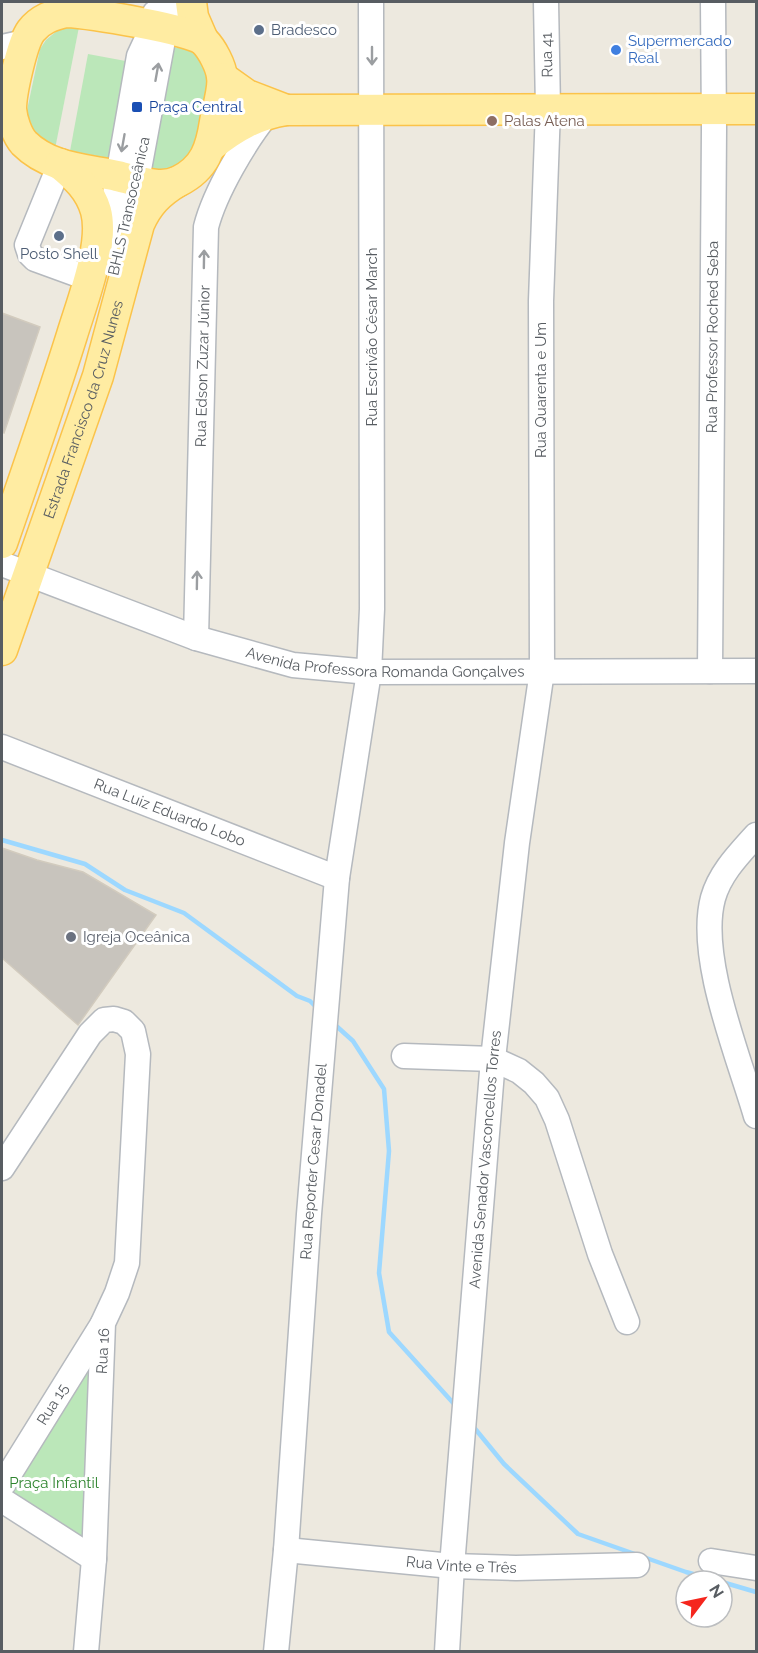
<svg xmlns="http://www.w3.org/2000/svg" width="758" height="1653" font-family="Raleway,sans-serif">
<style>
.green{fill:#bbe7b9}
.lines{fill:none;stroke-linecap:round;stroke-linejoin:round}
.stream{stroke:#9dd8ff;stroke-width:4.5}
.building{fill:#c8c4bd;stroke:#d2cbbe;stroke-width:1.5}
.minor-casing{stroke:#b5b9be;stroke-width:27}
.major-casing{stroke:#fbc34a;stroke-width:33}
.minor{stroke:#fff;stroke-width:24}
.major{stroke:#ffeca2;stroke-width:30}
.oneway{stroke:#9b9ea1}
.service-dot{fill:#5c6f8a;stroke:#fff;stroke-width:2}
.shop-dot{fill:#3f7fe0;stroke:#fff;stroke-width:2}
.transit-dot{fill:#1a4fb4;stroke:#fff;stroke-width:2}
.education-dot{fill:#8d6e63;stroke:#fff;stroke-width:2}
.worship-dot{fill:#6b7280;stroke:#fff;stroke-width:2}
.labels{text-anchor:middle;stroke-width:6;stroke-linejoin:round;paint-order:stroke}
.service-label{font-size:15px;fill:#4e5e75;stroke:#fff;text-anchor:start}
.shop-label{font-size:15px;fill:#366cbe;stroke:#fff;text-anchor:start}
.street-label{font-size:15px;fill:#585d62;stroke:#fff}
.transit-label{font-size:15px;fill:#164399;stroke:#fff;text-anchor:start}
.education-label{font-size:15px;fill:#785e54;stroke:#fff;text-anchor:start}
.worship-label{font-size:15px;fill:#5b616d;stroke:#fff;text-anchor:start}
.park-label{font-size:15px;fill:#2e842e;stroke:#fff}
</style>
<rect width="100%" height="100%" fill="#ede9df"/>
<g class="green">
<path d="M 64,25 L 79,27 L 55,149 L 33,135 L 26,115 L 40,49 L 46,40 Z"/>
<path d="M 172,47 L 192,50 L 201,57 L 209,73 L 199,148 L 169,172 L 148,167 Z"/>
<path d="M 88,54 L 131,62 L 113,159 L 70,151 Z"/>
<path d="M 90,1352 L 88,1550 L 3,1495 Z"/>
</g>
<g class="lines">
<g class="stream">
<path d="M 2,840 L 85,864 L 125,890 L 184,913 L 297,996 L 310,1001 L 318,1009"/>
<path d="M 333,1023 L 353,1041 L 384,1089 L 389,1151 L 379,1273 L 389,1332 L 455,1405"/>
<path d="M 472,1425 L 504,1464 L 578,1534 L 686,1572 L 718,1581"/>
<path d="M 722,1582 L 756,1592"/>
</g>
</g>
<g class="building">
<path d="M 2,313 L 40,327 L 4,433 L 2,432 Z"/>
<path d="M 2,848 L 37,860 L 83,872 L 156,915 L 78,1025 L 2,958 Z"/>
</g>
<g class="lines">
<defs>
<g id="minor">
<path d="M 2,47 L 25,42"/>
<path d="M 60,164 L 27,245 L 30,254 L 35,259 L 90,279"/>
<path d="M 123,239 L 137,180 L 170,2"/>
<path d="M 106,245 L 139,56 L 153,26 L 155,13"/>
<path id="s1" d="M 2,564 L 196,638 L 293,665 L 369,672 L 756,671"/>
<path id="s2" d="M 196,638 L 206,227 C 215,192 245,141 268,113"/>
<path id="s3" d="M 710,671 L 714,129 L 713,2"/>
<path id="s4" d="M 2,747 L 337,878"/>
<path d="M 756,835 C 739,854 720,873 713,898 C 697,957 739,1057 756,1116"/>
<path d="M 404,1056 L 493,1059 L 519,1071 L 534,1083 L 547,1098 L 557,1120 L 600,1254 L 627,1322"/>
<path d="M 2,1168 L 90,1034 L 104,1020 L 114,1019 L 124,1022 L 133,1031 L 138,1054 L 127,1263 L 117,1293 L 103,1323 L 94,1559 L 86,1652"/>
<path id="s5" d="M 2,1486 L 102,1325"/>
<path d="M 2,1500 L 94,1559"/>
<path id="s6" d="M 286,1550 L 452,1566 L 516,1568 L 637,1565"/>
<path d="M 711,1561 L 756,1568"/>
<path id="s7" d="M 276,1652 L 286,1550 L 309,1214 L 337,878 L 369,672 L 372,609 L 371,2"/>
<path id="s8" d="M 447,1652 L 452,1566 L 493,1059 L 517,843 L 542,671 L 541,301 L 548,109 L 546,2"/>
</g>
<g id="major">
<path d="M 191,2 L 193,17 L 203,40"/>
<path d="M 66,12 C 88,13 191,29 204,41 C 212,49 221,66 222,77 C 224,88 217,110 215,122 C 211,148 205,168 179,181 C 160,191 136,180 117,176 C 84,169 49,168 24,143 C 17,135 12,120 11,109 C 11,93 22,43 31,31 C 40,19 53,15 66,12 Z"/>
<path d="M 223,78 L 247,95 L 286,110"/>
<path d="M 211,146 C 234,127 256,115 286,110 L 756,109"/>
<path d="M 2,543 C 26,474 50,405 72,335 C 82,302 105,244 96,211 C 90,190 76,177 60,164"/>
<path id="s9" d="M 2,650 L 98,376 L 139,224 C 148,204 159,193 177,182"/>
</g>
</defs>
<use href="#minor" class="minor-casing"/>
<use href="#major" class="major-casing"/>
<use href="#minor" class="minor"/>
<use href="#major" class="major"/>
</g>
<defs><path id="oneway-shaft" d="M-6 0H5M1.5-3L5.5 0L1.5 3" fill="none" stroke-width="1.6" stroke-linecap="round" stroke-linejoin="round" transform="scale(1.5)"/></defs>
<g class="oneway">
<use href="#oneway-shaft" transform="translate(372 56) rotate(90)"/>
<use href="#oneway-shaft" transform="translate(157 72) rotate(-80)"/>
<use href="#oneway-shaft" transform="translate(123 143) rotate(100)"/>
<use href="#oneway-shaft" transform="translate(204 259) rotate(-89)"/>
<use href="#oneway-shaft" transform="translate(197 580) rotate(-89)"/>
</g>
<g class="service-dot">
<circle cx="259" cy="30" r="6"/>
<circle cx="59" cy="236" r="6"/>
</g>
<circle class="shop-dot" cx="616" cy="50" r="6"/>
<rect class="transit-dot" x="131" y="101" width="12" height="12" rx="3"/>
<circle class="education-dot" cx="492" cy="121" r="6"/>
<circle class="worship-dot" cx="71" cy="937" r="6"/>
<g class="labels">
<g class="service-label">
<text x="271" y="35">Bradesco</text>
<text x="59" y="259" text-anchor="middle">Posto Shell</text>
</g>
<g class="shop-label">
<text x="628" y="46">Supermercado<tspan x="628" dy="17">Real</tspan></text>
</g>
<g class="street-label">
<text transform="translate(547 55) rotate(-91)" y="5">Rua 41</text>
<text transform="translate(129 206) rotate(-77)" y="5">BHLS Transoceânica</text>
<text dy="5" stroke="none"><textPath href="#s3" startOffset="334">Rua Professor Roched Seba</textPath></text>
<text transform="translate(372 337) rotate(-90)" y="5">Rua Escrivão César March</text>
<text dy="5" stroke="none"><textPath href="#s2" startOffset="272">Rua Edson Zuzar Júnior</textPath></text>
<text transform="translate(541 390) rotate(-90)" y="5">Rua Quarenta e Um</text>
<text dy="5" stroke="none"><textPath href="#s9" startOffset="254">Estrada Francisco da Cruz Nunes</textPath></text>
<text dy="5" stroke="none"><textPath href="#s1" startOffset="400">Avenida Professora Romanda Gonçalves</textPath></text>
<text dy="5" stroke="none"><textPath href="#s4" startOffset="180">Rua Luiz Eduardo Lobo</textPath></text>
<text dy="5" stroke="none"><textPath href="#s7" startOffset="492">Rua Reporter Cesar Donadel</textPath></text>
<text dy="5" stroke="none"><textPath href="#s8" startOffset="494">Avenida Senador Vasconcellos Torres</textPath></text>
<text transform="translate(103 1351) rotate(-87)" y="5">Rua 16</text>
<text dy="5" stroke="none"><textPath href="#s5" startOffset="96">Rua 15</textPath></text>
<text dy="5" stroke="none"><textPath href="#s6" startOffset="176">Rua Vinte e Três</textPath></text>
</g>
<g class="transit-label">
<text x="149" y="112">Praça Central</text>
</g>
<g class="education-label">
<text x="504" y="126">Palas Atena</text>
</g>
<g class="worship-label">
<text x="83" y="942">Igreja Oceânica</text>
</g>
<g class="park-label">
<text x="54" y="1488">Praça Infantil</text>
</g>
</g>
<rect width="758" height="1653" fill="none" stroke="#585d62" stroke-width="6"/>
<g transform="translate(704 1599) rotate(58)"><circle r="28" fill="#ffffff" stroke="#bcbec0" stroke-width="1.5"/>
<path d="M0-4.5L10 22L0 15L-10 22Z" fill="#f5261d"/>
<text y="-9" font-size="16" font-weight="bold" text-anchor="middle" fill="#585d62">N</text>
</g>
</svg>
